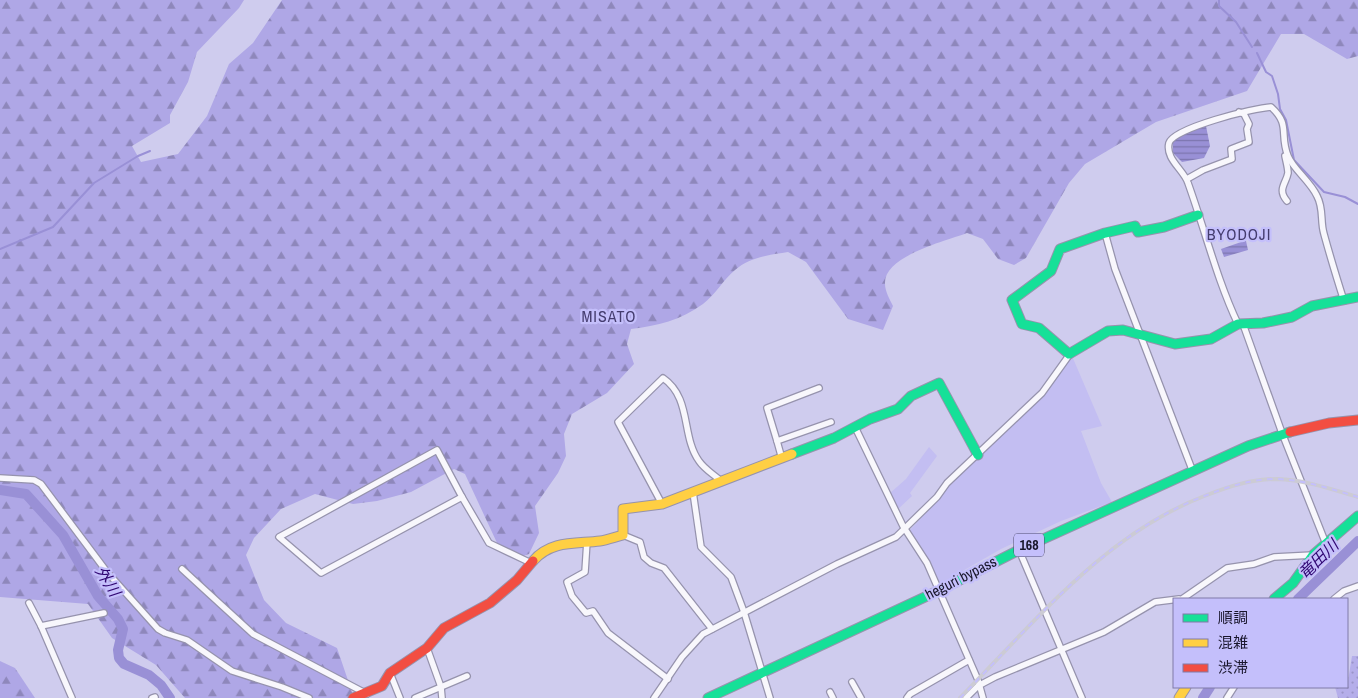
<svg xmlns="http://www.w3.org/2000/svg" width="1358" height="698" font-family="'Archivo Narrow','Noto Sans JP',sans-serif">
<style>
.built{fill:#c3bef2}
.forest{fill:url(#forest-firs)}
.park{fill:url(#park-dots)}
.water{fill:url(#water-rules)}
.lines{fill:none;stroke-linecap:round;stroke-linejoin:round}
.stream{stroke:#9990d6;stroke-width:2}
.river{stroke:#9990d6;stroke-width:10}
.street-casing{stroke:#9693ad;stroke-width:8}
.fast-casing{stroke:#9693ad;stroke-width:11}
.slow-casing{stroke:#9693ad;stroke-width:11}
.jam-casing{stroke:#9693ad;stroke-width:11}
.street{stroke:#f8f7fc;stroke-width:5.5}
.fast{stroke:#16e098;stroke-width:9}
.slow{stroke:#ffcf43;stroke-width:9}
.jam{stroke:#f24e42;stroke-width:9}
.rail-casing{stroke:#cccbd4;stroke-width:4}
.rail{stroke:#c4bffb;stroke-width:2;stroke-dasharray:5.5;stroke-linecap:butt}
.labels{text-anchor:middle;stroke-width:4.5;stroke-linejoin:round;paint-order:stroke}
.shield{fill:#c4bffb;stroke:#4c496a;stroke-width:1}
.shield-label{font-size:14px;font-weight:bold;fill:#19162c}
.street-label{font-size:15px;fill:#19162c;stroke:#c4bffb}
.neighbourhood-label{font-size:16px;letter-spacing:1px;fill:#443c6e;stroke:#c4bffb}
.water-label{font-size:16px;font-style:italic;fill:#2f0571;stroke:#c4bffb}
</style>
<defs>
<pattern id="forest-firs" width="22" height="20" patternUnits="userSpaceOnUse" patternTransform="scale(1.25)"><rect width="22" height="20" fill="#afa7e6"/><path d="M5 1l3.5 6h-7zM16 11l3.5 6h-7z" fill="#8e87bb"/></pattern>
<pattern id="park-dots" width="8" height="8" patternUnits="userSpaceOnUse" patternTransform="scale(1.25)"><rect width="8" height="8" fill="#b5aeea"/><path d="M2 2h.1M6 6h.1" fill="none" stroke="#9b95c9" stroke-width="1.8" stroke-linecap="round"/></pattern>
<pattern id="water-rules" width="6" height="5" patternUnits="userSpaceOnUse" patternTransform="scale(1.25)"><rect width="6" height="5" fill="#9990d6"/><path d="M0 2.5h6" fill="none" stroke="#7c75ae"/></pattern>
</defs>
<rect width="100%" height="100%" fill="#cfccee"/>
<g class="built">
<path d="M 1072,356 L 1102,426 L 1081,431 L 1101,483 L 1112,502 L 1061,521 L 1001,549 L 940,584 L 910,530 L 939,499 L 950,484 L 1035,404 Z"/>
<path d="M 929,447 L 937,456 L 910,493 L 912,496 L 897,510 L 889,494 L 906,479 Z"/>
</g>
<g class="forest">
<path d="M 0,0 L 244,0 L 239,8 L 197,52 L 188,82 L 170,115 L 170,123 L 132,146 L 141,162 L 178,154 L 207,116 L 229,64 L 253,43 L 282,0 L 1358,0 L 1358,56 L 1347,59 L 1304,34 L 1281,34 L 1247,91 L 1156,122 L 1085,164 L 1069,183 L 1026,258 L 1014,265 L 998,259 L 983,239 L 967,233 C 946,241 883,256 885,284 C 885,291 890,300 893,306 L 883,330 L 848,319 L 806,262 L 788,252 C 769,255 750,257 735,270 C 723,280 715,295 703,304 C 681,320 657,326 631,329 L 627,344 L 634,364 L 607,393 L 572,414 L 564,434 L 566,456 L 558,473 L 535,506 L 539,533 L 529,554 L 514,559 L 498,545 L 465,474 L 454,469 L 411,492 L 377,501 L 353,504 L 315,494 L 281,509 L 254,538 L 246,555 L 264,600 L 286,623 L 337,648 L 354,698 L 185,698 L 156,665 L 112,638 L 88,604 L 0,597 Z"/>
<path d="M 0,661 L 15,668 L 35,698 L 0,698 Z"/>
</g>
<path class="park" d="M 1352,656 L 1358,656 L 1358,698 L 1338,698 L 1335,687 L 1347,687 Z"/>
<g class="water">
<path d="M 1206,126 L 1210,146 L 1204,158 L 1182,162 L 1173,153 L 1173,141 L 1181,135 Z"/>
<path d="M 1244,241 L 1246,241 L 1248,250 L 1224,257 L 1221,249 Z"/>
</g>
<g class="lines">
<g class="stream">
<path d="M 1219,0 L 1219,6 L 1236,22 L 1252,47"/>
<path d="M 1257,53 L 1266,72 L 1272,76 L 1278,94 L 1280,109 L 1286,120 L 1294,160 L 1324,192 L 1345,197 L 1358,204"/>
<path d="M 0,249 L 53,227 L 94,183 L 138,156 L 150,151"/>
</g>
<g class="river">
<path d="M 0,490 L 26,494 L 63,535 L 98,596 L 118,619 L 123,629 L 118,650 L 119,658 L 124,664 L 149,675 L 161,685 L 170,698"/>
<path d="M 1298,599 L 1358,541"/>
<path d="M 1203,698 L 1210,687"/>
</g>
<defs>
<g id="street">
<path d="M 1285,156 C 1286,161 1288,168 1288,173 C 1286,184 1277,189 1287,201"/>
<path d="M 1187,179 L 1203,170 L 1232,159 L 1231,149 L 1249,142 L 1247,129 L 1249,124 L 1244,114 L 1239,112"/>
<path d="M 1105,233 L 1115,269 L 1193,472"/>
<path d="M 1238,324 C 1217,280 1205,230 1188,183 C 1184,170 1165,159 1169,143 C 1173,128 1254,108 1271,107 C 1291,125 1279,134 1288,156 C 1293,169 1310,181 1317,196 C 1324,209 1320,221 1324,234 C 1330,256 1337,279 1344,301"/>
<path d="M 1243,324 L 1282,433 L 1326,544"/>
<path d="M 855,427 L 903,526 L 927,563 L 978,680 L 983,698"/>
<path d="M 777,441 L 767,408 L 819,388"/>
<path d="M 437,450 L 462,497 L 321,573 L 279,537 Z"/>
<path d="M 782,459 L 777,441 L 831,422"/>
<path d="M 0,478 L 34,480 L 41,484 L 107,572 L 158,629 L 165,633 L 187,640 L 232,671 L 282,687 L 309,698"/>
<path d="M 693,492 L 701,547 L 731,577 L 744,612 L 770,698"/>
<path d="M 462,497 L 489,543 L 531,563"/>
<path d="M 662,504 L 618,422 L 663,378 C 692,398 681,436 699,461 C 705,470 715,475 722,482"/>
<path d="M 623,535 L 640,542 L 644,557 L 651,563 L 664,568 L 712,629"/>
<path d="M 587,541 L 585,572 L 567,582 L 572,596 L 586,613 L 593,611 L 608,633 L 668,679"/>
<path d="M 1019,550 L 1082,698"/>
<path d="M 182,569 L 253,634 L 367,694"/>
<path d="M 1182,599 L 1227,568 L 1254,564 L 1274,557 L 1313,555"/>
<path d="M 1334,599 L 1344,591 L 1358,586"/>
<path d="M 29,603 L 41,626 L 72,698"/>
<path d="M 41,626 L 104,613"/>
<path d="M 427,648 L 441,687 L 442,698"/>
<path d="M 390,673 L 400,698"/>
<path d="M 852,682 L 861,698"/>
<path d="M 830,692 L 833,698"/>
<path d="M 152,698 L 155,697"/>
<path d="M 415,698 L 467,676"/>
<path d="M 654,698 L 682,657 L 703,634 L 837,564 L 896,537 L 937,497 L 947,483 L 1042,393 L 1070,354"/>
<path d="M 907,698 L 910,694 L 969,660"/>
<path d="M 966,698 L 978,686 L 995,677 L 1104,632 L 1155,602 L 1179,599"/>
<path d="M 1227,698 L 1234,687"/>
</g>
<g id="fast">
<path d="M 1198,215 L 1164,227 L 1138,232 L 1135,226 L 1105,233 L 1060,249 L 1051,271 L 1012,300 L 1022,324 L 1039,328 L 1069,354 L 1108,331 L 1123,330 L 1175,344 L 1211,339 L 1238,324 L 1263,323 L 1292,317 L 1312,306 L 1358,297"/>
<path d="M 792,454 L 834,438 L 870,419 L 898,409 L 911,396 L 939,383 L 978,455"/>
<path d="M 1274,599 L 1293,583 L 1313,555 L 1358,516"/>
<path d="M 708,698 L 940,590 L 1019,550 L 1248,446 L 1290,432"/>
</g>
<g id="slow">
<path d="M 533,561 C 551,540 576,544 600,541 C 607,540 615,537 623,535 L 623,509 L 662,504 L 792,454"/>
<path d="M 1179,698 L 1186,687"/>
</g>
<g id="jam">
<path d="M 1290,432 L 1329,423 L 1358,420"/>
<path d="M 353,698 L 382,686 L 390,673 L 427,648 L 444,628 L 490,603 L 517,580 L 533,561"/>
</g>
</defs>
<use href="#street" class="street-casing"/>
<use href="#fast" class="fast-casing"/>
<use href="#slow" class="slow-casing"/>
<use href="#jam" class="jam-casing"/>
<use href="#street" class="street"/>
<use href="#fast" class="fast"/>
<use href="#slow" class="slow"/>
<use href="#jam" class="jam"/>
<defs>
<path id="rail" d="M 960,698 C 1034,623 1105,533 1207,495 C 1230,486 1252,479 1277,479 C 1305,480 1331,489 1358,497"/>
</defs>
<use href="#rail" class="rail-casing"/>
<use href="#rail" class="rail"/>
</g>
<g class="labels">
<rect class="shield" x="1014" y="533.5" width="30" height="23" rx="4"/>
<g class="shield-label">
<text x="1029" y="550">168</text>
</g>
<g class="street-label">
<text transform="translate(961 578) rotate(-27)" y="5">heguri bypass</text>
</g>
<g class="neighbourhood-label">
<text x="1239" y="240">BYODOJI</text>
<text x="609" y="322">MISATO</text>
</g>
<g class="water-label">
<text transform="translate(1318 559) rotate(-44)" y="6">竜田川</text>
<text transform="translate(108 581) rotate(58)" y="6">外川</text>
</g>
</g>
<rect x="1173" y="598" width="175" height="90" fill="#c4bffb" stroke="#807ba8"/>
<rect x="1183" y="614" width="25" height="8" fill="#16e098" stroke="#807ba8"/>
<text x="1218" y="623" font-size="15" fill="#19162c">順調</text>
<rect x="1183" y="639" width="25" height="8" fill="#ffcf43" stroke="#807ba8"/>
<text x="1218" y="648" font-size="15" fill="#19162c">混雑</text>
<rect x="1183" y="664" width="25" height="8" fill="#f24e42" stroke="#807ba8"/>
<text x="1218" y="673" font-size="15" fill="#19162c">渋滞</text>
</svg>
